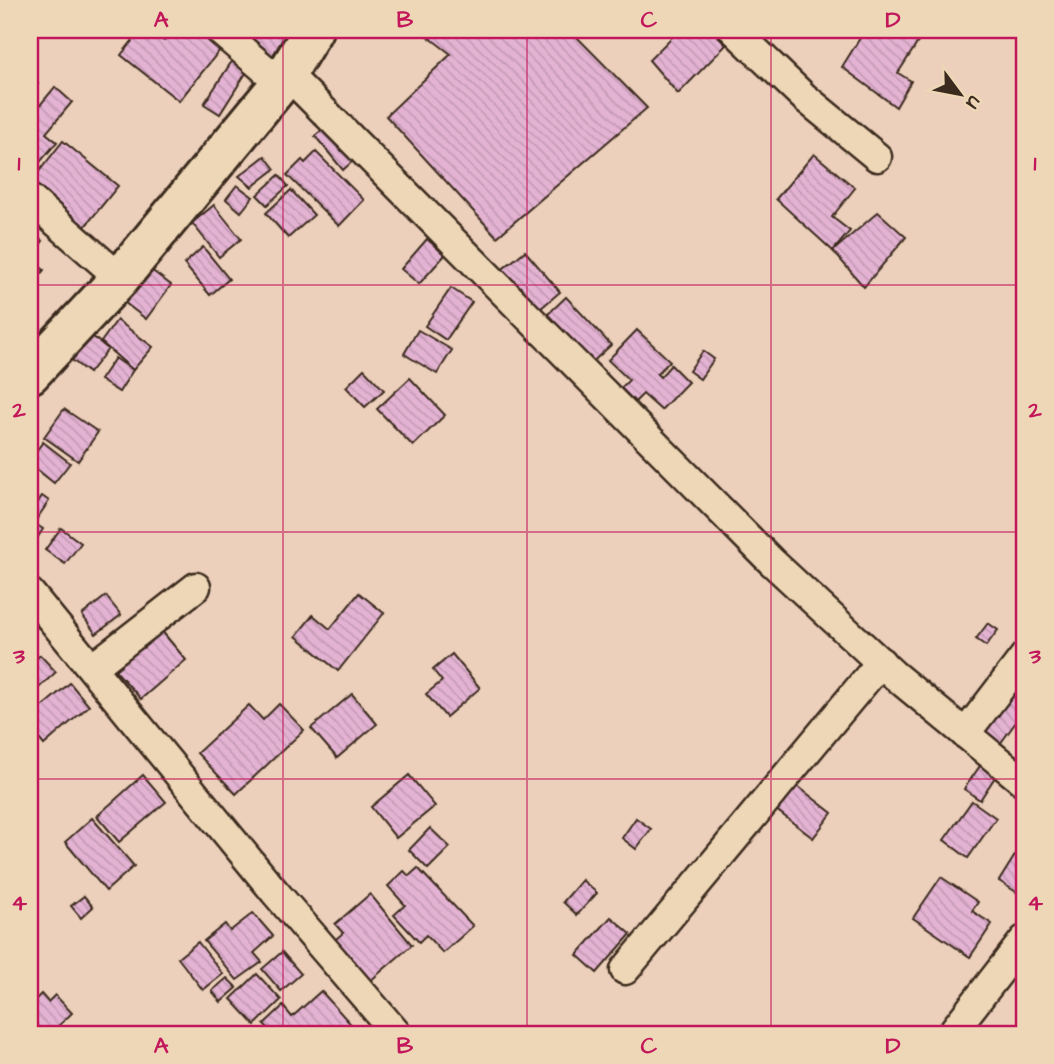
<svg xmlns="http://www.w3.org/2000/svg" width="1054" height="1064" font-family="'Architects Daughter',sans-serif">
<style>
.building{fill:url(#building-back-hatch);stroke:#3b2a1e;stroke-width:2}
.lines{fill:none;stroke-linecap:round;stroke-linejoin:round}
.minor-casing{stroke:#3b2a1e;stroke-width:33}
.highway-casing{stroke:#3b2a1e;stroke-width:44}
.minor{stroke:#eed7b6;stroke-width:28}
.highway{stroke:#eed7b6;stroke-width:38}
.grid{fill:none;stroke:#c2185b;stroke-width:2;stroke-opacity:0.55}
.neatline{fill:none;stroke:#c2185b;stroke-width:2.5}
.grid-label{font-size:23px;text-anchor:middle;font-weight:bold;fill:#c2185b}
</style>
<defs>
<pattern id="building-back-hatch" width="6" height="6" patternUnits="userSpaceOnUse" patternTransform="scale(1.75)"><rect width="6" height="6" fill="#e4b3d3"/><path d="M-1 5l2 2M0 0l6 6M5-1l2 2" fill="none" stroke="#c49ab5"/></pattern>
</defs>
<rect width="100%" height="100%" fill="#ecd0bc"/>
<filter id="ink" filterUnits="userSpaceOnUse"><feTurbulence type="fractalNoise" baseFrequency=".0143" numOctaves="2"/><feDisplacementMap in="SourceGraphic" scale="14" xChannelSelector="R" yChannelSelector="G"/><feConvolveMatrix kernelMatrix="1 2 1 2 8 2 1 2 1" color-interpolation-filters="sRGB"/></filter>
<g filter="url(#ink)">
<g class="building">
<path d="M 141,30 L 150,30 L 164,41 L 174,30 L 205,30 L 224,45 L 179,101 L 121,55 Z"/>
<path d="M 227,30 L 288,30 L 272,57 Z"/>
<path d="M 431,30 L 570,30 L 647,108 L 497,237 L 386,116 L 451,54 L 426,35 Z"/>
<path d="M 679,30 L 712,30 L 726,45 L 678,94 L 649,60 Z"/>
<path d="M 865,30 L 907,30 L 920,39 L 898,73 L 911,81 L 896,107 L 842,67 Z"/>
<path d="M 236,55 L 251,65 L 220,114 L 204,104 Z"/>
<path d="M 30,77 L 38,84 L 30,94 Z"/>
<path d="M 55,87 L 72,102 L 46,133 L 57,142 L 30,174 L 30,117 Z"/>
<path d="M 325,127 L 353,161 L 343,170 L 315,136 Z"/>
<path d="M 63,141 L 118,186 L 83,229 L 30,186 L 30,183 Z"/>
<path d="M 316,152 L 364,200 L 339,226 L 287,175 L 302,160 L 305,163 Z"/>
<path d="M 814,154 L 855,188 L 832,217 L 850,231 L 833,251 L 776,199 Z"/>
<path d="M 265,156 L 275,169 L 252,187 L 239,176 Z"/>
<path d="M 279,175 L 288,186 L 267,205 L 257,195 Z"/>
<path d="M 237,185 L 253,197 L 241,212 L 226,199 Z"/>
<path d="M 291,190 L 314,215 L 288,238 L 266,213 Z"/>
<path d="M 214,205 L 241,239 L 219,257 L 192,223 Z"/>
<path d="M 878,212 L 906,237 L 864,287 L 833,251 Z"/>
<path d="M 30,230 L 43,241 L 30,258 L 44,270 L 30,288 Z"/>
<path d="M 427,239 L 445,255 L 419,284 L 401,269 Z"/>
<path d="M 203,247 L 229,279 L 210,295 L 184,264 Z"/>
<path d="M 525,251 L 560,292 L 534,314 L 499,272 Z"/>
<path d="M 150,269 L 171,285 L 146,319 L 124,302 Z"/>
<path d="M 451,288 L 472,302 L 446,340 L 425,326 Z"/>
<path d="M 566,297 L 611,345 L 588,366 L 544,318 Z"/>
<path d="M 117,320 L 153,347 L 133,370 L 101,342 Z"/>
<path d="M 418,330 L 452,350 L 437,374 L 404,354 Z"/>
<path d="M 637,330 L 670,361 L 657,374 L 660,377 L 671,365 L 688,382 L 661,410 L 643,394 L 635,402 L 621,388 L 629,380 L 608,360 Z"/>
<path d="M 92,336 L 108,349 L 89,373 L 72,360 Z"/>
<path d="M 703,351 L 714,359 L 700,379 L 689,371 Z"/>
<path d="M 115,358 L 133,370 L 119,392 L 100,380 Z"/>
<path d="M 364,369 L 384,390 L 365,407 L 346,387 Z"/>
<path d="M 410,378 L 445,415 L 413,446 L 377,409 Z"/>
<path d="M 64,409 L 98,432 L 78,461 L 44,437 Z"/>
<path d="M 43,442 L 70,463 L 54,483 L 30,464 L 30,459 Z"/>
<path d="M 42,496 L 49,501 L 34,523 L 43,529 L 36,540 L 30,535 L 30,514 Z"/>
<path d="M 61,528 L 81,543 L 65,564 L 45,550 Z"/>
<path d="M 359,593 L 384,613 L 338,671 L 296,636 L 313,615 L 330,629 Z"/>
<path d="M 106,596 L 121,615 L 96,634 L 82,615 Z"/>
<path d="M 30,617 L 38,626 L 30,634 Z"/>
<path d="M 988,623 L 998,630 L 986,646 L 976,639 Z"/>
<path d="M 161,630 L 186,660 L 141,699 L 115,670 Z"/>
<path d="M 452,654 L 480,688 L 446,717 L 426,694 L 442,681 L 433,670 Z"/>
<path d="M 40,655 L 56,672 L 30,696 L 30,665 Z"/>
<path d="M 70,683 L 89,706 L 44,745 L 30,728 L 30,717 Z"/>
<path d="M 1012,690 L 1024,699 L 1024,711 L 997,748 L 979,734 Z"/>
<path d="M 352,694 L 377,724 L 337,758 L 311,728 Z"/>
<path d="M 279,704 L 304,730 L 236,794 L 197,753 L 249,705 L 263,720 Z"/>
<path d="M 982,763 L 997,774 L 980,800 L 964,789 Z"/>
<path d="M 143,775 L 166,802 L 119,842 L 97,816 Z"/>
<path d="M 409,775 L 435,806 L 396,838 L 371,807 Z"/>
<path d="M 795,784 L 832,813 L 813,838 L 775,809 Z"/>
<path d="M 972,801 L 996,818 L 968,858 L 944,840 Z"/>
<path d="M 92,818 L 134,866 L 106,891 L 65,842 Z"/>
<path d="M 636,818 L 651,829 L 636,849 L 622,838 Z"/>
<path d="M 430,828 L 450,847 L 428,869 L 409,850 Z"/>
<path d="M 1024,841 L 1024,897 L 999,881 Z"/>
<path d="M 418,868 L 473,926 L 443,953 L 426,935 L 419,942 L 394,915 L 405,905 L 388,886 L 404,871 L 409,876 Z"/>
<path d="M 941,877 L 978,902 L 972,911 L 992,924 L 970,957 L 913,918 Z"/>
<path d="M 582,880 L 597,893 L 577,915 L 563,902 Z"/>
<path d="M 370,894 L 412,945 L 370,981 L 360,968 L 353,973 L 338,955 L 344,951 L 330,944 L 343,933 L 335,924 Z"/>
<path d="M 84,896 L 93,907 L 81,918 L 71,906 Z"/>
<path d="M 253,913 L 273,936 L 254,953 L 262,962 L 237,980 L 204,941 L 225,924 L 230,931 Z"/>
<path d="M 611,917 L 631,934 L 597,973 L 577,955 Z"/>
<path d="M 198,942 L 223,974 L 203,990 L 178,958 Z"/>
<path d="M 282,952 L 301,974 L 281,991 L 262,969 Z"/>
<path d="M 257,974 L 281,1000 L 255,1025 L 231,999 Z"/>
<path d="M 227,978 L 237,988 L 221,1002 L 212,991 Z"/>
<path d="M 321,991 L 356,1030 L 351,1034 L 274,1034 L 264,1024 L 283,1006 L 292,1017 Z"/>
<path d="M 41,994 L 48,1002 L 55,995 L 72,1013 L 50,1034 L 30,1034 L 30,1005 Z"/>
</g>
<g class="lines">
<defs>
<g id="minor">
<path d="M 219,30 L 281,83"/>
<path d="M 734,30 L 804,97 L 877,157"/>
<path d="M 286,73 L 771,561 L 894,675 L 1024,782"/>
<path d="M 30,199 L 120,278"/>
<path d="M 30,593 L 274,891 L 397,1034"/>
<path d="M 92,668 L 196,587"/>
<path d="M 965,734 L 1024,657"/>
<path d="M 625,970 L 881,662"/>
<path d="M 951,1034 L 1024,940"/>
</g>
<path id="highway" d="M 30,374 L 120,278 L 281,83 L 313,30"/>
</defs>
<use href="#minor" class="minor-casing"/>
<use href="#highway" class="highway-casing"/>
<use href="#minor" class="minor"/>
<use href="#highway" class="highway"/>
</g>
</g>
<path class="grid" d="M 283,30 L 283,1034M 527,30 L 527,1034M 771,30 L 771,1034M 30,285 L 1024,285M 30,532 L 1024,532M 30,779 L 1024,779"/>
<rect width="1054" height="1064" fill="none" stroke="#eed7b6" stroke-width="77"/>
<g transform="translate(960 94) rotate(122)" stroke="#eed7b6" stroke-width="5" paint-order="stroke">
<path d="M0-5L12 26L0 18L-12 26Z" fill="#3b2a1e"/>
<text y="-10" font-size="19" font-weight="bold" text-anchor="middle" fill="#3b2a1e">U</text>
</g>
<rect x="38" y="38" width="978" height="988" class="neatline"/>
<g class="grid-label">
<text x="161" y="27">A</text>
<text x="405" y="27">B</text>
<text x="649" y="27">C</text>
<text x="893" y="27">D</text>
<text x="19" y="170">1</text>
<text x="1035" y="170">1</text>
<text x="19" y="417">2</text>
<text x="1035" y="417">2</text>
<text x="19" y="663">3</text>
<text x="1035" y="663">3</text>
<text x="19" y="910">4</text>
<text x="1035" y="910">4</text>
<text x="161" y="1053">A</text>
<text x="405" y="1053">B</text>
<text x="649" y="1053">C</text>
<text x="893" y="1053">D</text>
</g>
</svg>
